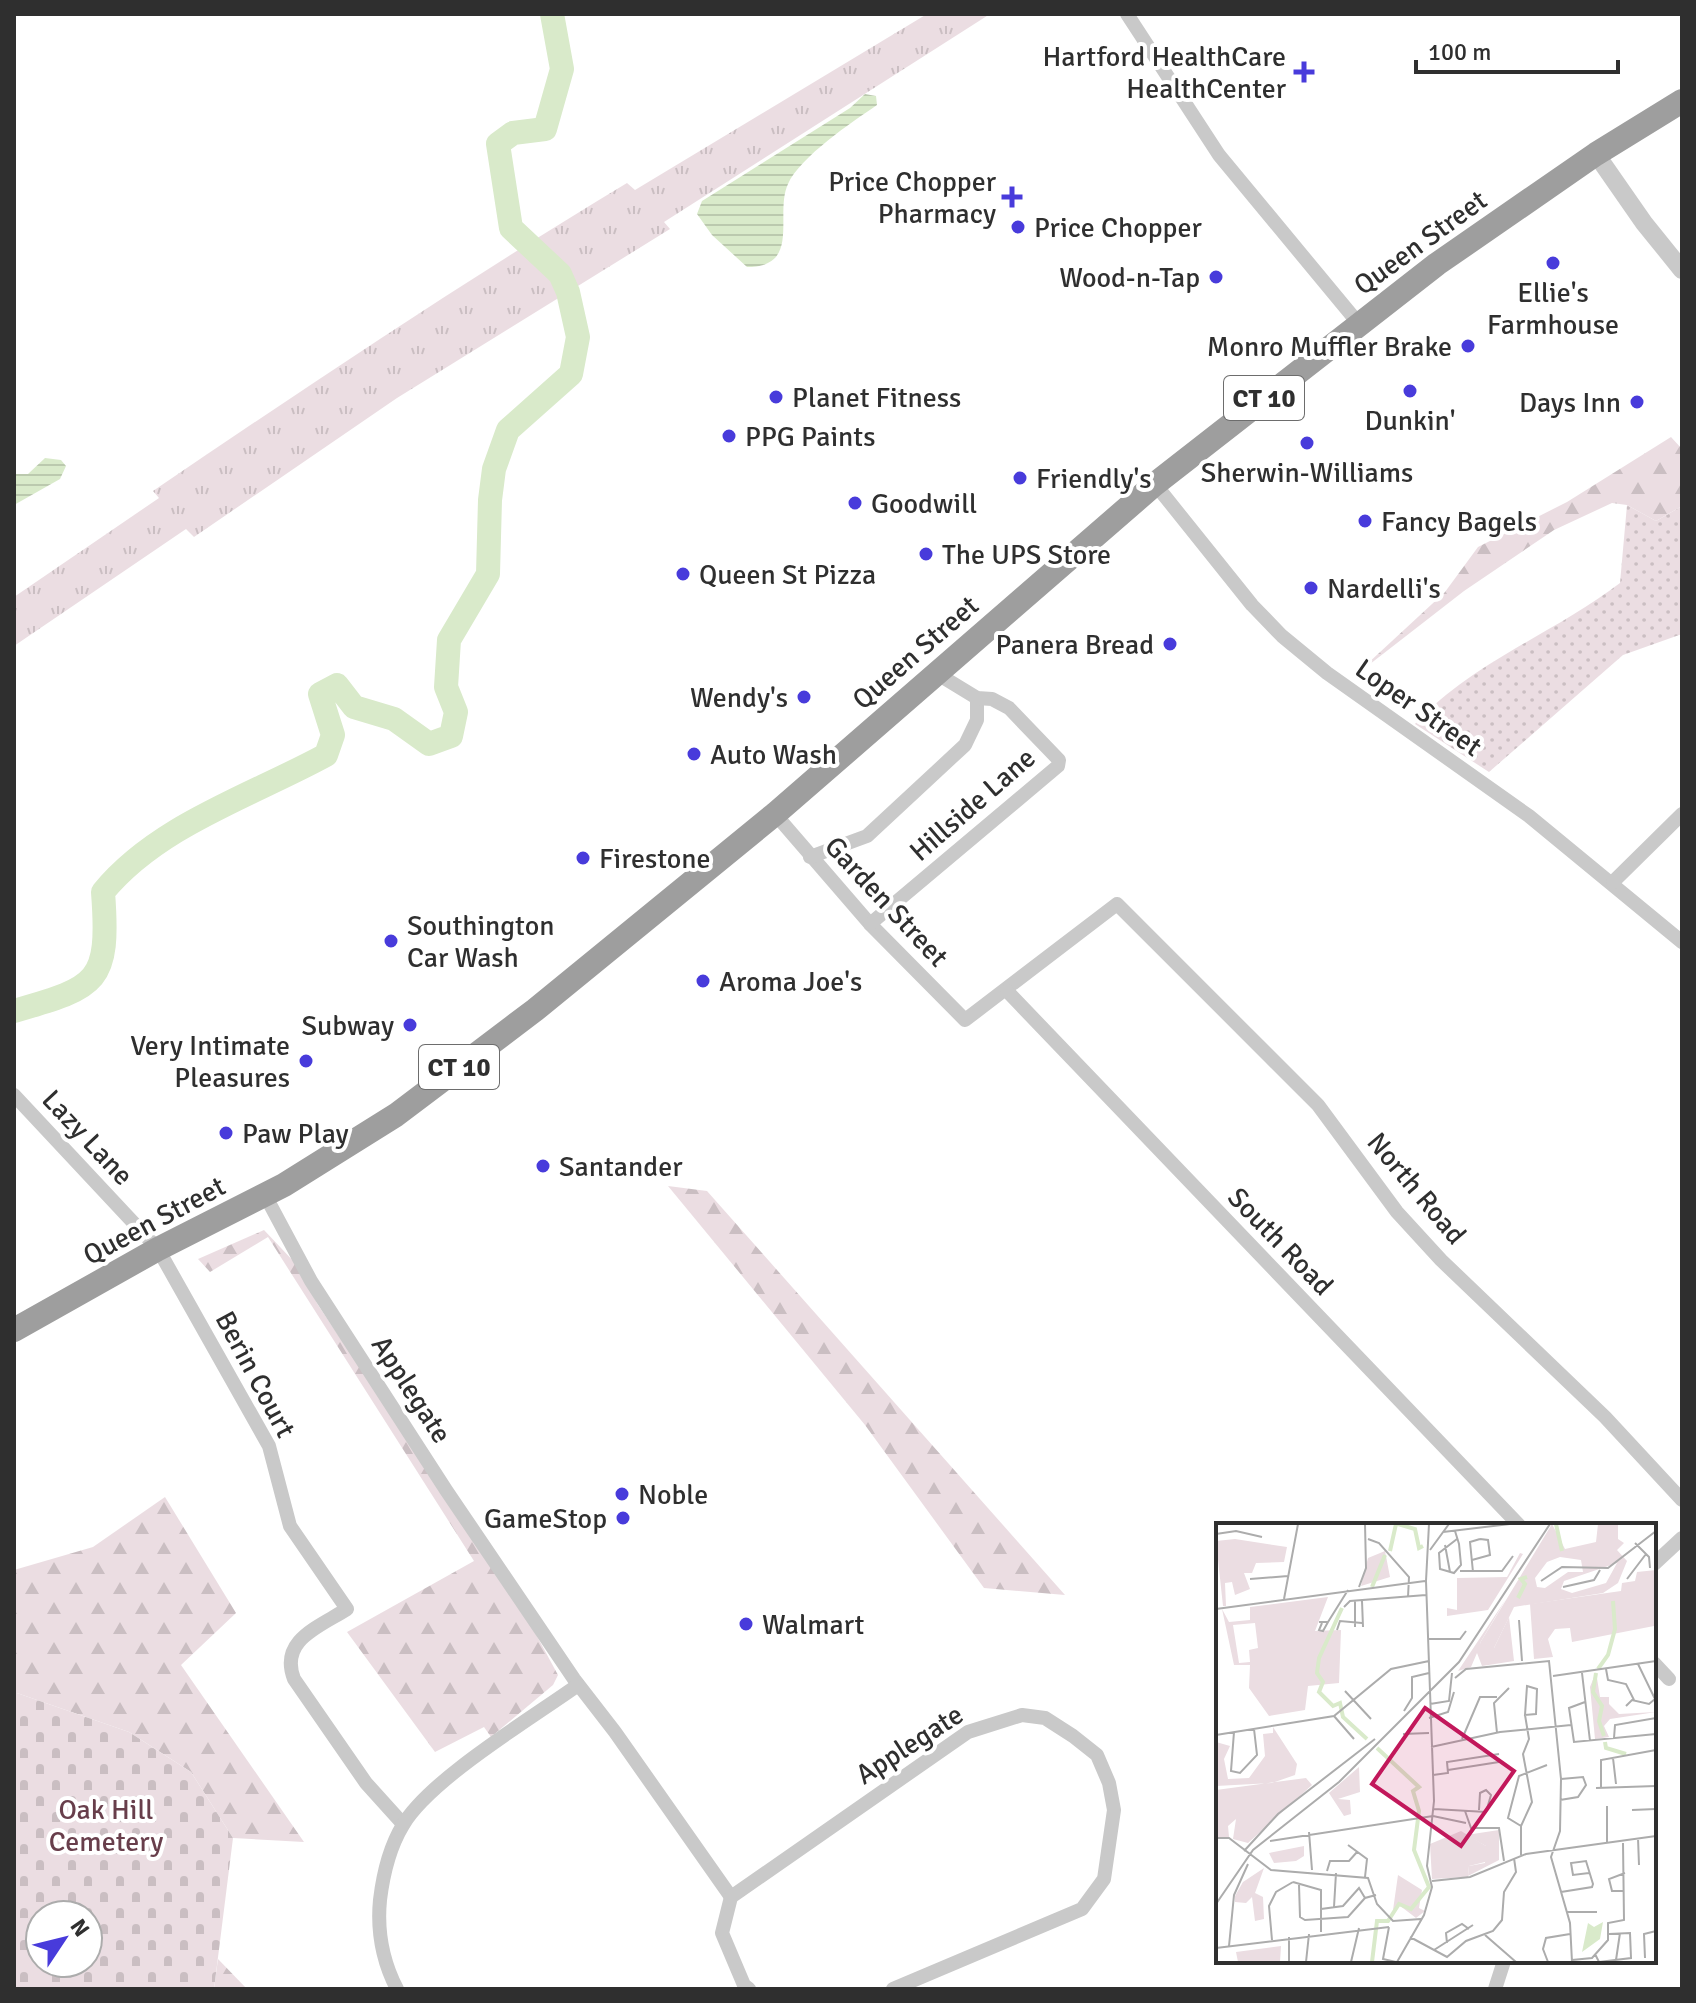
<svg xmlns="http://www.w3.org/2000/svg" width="1696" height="2003" font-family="Signika,sans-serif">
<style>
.grass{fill:url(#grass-dots)}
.forest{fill:url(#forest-firs)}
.cemetery{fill:url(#cemetery-stones);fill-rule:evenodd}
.park{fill:url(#park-tufts)}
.water{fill:url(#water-rules)}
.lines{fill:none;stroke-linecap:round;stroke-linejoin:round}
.river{stroke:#d9eaca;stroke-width:24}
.minor{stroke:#c9c9c9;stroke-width:14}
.tertiary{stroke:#c9c9c9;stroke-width:18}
.trunk{stroke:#9e9e9e;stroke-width:24}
.poi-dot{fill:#483bdb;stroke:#fff;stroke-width:3}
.labels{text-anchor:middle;stroke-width:8;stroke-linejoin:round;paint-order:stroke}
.shield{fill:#fff;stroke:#6d6d6d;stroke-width:2}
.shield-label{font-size:26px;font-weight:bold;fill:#2f2f2f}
.poi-label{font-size:28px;fill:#2f2f2f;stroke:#fff;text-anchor:start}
.street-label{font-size:28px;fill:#2f2f2f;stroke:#fff}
.park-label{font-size:28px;fill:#683e4b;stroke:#fff}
.inset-river{fill:none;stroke:#d9eaca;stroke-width:4}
.inset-road{fill:none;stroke:#acacac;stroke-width:2}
.view{fill:#c2185b;fill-opacity:0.15;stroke:#c2185b;stroke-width:4}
.inset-edge{fill:none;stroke:#2f2f2f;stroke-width:4}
</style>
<defs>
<pattern id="grass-dots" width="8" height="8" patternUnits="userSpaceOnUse" patternTransform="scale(2)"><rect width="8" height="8" fill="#ebdde2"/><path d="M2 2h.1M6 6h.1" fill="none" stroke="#cabec2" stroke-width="1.8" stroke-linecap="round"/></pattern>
<pattern id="forest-firs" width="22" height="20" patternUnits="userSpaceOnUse" patternTransform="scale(2)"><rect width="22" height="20" fill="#ebdde2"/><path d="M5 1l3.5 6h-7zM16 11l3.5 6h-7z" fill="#cabec2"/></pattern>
<pattern id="cemetery-stones" width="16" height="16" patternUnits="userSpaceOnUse" patternTransform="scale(2)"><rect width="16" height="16" fill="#ebdde2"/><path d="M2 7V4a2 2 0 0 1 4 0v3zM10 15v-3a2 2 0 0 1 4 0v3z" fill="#cabec2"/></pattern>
<pattern id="park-tufts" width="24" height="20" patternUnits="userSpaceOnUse" patternTransform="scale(2)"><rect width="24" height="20" fill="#ebdde2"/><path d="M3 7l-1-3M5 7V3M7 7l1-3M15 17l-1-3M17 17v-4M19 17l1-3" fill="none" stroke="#cabec2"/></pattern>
<pattern id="water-rules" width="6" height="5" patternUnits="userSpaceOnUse" patternTransform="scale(2)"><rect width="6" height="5" fill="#d9eaca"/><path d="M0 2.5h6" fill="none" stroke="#bbc9ae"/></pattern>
</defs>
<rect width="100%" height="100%" fill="#fff"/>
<path class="grass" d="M 1627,505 L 1656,521 L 1682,506 L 1682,634 L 1623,655 L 1489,772 L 1415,724 C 1472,662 1555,633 1620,583 Z"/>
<g class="forest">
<path d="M 1671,437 L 1682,449 L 1682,506 L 1656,521 L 1627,505 L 1612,503 L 1554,530 L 1464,591 L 1352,678 L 1445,592 L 1478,547 L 1567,502 Z"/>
<path d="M 668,1186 L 707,1191 L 1065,1595 L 984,1588 L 865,1425 Z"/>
<path d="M 264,1230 L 298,1266 L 318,1305 L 526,1616 L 558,1675 L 553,1685 L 491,1737 L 484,1727 L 435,1752 L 347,1632 L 474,1561 L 268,1237 L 210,1272 L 198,1259 Z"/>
<path d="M 165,1497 L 236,1613 L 181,1665 L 304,1842 L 233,1838 L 191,1772 L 129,1732 L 14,1692 L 14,1570 L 93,1547 Z"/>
<path d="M 218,1959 L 247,1989 L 214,1989 Z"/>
</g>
<path class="cemetery" d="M 14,1692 L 129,1732 L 191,1772 L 233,1838 L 214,1989 L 14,1989 ZM 40,1915 L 88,1915 L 88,1963 L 40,1963 Z"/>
<path class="park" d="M 927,14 L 990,14 L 664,222 L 670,229 L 397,398 L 194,537 L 186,529 L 14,646 L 14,597 L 159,498 L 153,491 C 309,385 466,280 627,183 L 635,190 Z"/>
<g class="water">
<path d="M 865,94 L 876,96 L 877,105 C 852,122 800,157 788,184 C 774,214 802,267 747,267 L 712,235 L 697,214 L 702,201 L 850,108 Z"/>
<path d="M 45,458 L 61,460 L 66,466 L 60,479 L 14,505 L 14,474 L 28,474 Z"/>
</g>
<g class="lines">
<path class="river" d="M 14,1011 C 97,987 110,984 103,892 C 158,825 251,796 326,755 L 333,735 L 320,694 L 337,685 L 354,707 L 394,719 L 429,744 L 451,736 L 456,712 L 446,687 L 449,640 L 488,574 L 490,500 L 494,469 L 508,430 L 571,374 L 578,337 L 568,292 L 560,274 L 511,228 L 498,144 L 513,133 L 545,129 L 562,69 L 552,14"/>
<g class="minor">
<path d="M 1127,14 L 1219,155 L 1359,324"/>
<path d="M 1155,484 L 1252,605 L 1282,636 L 1327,673 L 1529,816 L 1682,942"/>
<path d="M 775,814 L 870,924 L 965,1020 L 1117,904 L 1318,1105 L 1397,1212 L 1441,1260 L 1605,1417 L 1682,1500"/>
<path d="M 810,857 L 867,836 L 965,745 L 977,720 L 977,698"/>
<path d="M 1613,882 L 1682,814"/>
<path d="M 870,924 L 1058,766 L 1059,760 L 1009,708 L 992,699 L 977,698 L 936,673"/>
<path d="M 1007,991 L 1519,1525"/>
<path d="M 14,1095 L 158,1249 L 269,1446 L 290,1526 L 347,1609 C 319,1627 279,1640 294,1679 L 366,1783 L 403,1824"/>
<path d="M 265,1195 L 311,1281 L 446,1490 L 574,1679 L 615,1732 L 731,1897"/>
<path d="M 1654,1564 L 1682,1538"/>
<path d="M 1654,1663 L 1669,1679"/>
<path d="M 397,1989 C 383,1962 377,1931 380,1900 C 383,1875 389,1848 403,1825 C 430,1779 532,1718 578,1685"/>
<path d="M 749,1989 L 744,1985 L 722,1933 L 731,1897 L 968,1732 L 1022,1715 L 1045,1718 L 1073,1736 L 1097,1755 L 1109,1783 L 1114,1810 L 1104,1879 L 1082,1909 L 893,1989"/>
<path d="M 1495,1989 L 1504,1961"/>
</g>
<path class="tertiary" d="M 1596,154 L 1644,223 L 1682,270"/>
<path class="trunk" d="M 14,1330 L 158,1249 L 284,1185 L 396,1115 L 535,1010 L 775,814 L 1155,484 L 1437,264 L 1596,154 L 1682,101"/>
</g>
<g class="poi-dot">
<path d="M1300 60h8v8h8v8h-8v8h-8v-8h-8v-8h8z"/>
<path d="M1008 185h8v8h8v8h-8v8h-8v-8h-8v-8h8z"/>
<circle cx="1018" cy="227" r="8"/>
<circle cx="1553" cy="263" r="8"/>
<circle cx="1216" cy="277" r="8"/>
<circle cx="1468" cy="346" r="8"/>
<circle cx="1410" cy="391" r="8"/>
<circle cx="776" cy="397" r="8"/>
<circle cx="1637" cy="402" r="8"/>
<circle cx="729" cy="436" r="8"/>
<circle cx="1307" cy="443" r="8"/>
<circle cx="1020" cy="478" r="8"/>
<circle cx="855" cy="503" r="8"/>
<circle cx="1365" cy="521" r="8"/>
<circle cx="926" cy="554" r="8"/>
<circle cx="683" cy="574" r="8"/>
<circle cx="1311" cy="588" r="8"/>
<circle cx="1170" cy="644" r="8"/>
<circle cx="804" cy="697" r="8"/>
<circle cx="694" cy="754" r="8"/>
<circle cx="583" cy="858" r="8"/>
<circle cx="391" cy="941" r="8"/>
<circle cx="703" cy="981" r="8"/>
<circle cx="410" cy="1025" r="8"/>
<circle cx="306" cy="1061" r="8"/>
<circle cx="226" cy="1133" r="8"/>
<circle cx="543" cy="1166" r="8"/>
<circle cx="622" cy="1494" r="8"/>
<circle cx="623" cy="1518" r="8"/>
<circle cx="746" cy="1624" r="8"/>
</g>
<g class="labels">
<g class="shield">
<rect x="1224" y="376" width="80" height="44" rx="6"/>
<rect x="419" y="1045" width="80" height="44" rx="6"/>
</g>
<g class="shield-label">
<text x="1264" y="407">CT 10</text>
<text x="459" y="1076">CT 10</text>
</g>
<g class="poi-label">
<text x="1286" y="66" text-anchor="end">Hartford HealthCare<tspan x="1286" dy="32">HealthCenter</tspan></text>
<text x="996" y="191" text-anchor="end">Price Chopper<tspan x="996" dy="32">Pharmacy</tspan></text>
<text x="1034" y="237">Price Chopper</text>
<text x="1200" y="287" text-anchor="end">Wood-n-Tap</text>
<text x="1553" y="302" text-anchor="middle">Ellie's<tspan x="1553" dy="32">Farmhouse</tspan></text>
<text x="1452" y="356" text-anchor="end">Monro Muffler Brake</text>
<text x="792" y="407">Planet Fitness</text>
<text x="1621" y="412" text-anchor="end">Days Inn</text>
<text x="1410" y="430" text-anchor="middle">Dunkin'</text>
<text x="745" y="446">PPG Paints</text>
<text x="1307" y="482" text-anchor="middle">Sherwin-Williams</text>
<text x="1036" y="488">Friendly's</text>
<text x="871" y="513">Goodwill</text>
<text x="1381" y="531">Fancy Bagels</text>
<text x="942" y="564">The UPS Store</text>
<text x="699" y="584">Queen St Pizza</text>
<text x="1327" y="598">Nardelli's</text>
<text x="1154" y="654" text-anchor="end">Panera Bread</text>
<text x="788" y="707" text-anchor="end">Wendy's</text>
<text x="710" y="764">Auto Wash</text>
<text x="599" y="868">Firestone</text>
<text x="407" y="935">Southington<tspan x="407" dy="32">Car Wash</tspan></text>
<text x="719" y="991">Aroma Joe's</text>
<text x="394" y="1035" text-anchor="end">Subway</text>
<text x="290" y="1055" text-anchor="end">Very Intimate<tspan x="290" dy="32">Pleasures</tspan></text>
<text x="242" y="1143">Paw Play</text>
<text x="559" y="1176">Santander</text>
<text x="638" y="1504">Noble</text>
<text x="607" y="1528" text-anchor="end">GameStop</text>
<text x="762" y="1634">Walmart</text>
</g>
<g class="street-label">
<text transform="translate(1420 242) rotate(-36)" y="10">Queen Street</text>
<text transform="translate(915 652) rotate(-41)" y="10">Queen Street</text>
<text transform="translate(1419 707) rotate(35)" y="10">Loper Street</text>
<text transform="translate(972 804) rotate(-41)" y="10">Hillside Lane</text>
<text transform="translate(887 901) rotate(47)" y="10">Garden Street</text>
<text transform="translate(88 1137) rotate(47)" y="10">Lazy Lane</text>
<text transform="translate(1417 1188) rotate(50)" y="10">North Road</text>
<text transform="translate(154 1220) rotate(-28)" y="10">Queen Street</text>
<text transform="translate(1281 1241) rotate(46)" y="10">South Road</text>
<text transform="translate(256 1374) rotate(62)" y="10">Berin Court</text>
<text transform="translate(412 1389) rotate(57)" y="10">Applegate</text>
<text transform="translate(909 1744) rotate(-33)" y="10">Applegate</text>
</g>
<g class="park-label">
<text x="106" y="1819">Oak Hill<tspan x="106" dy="32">Cemetery</tspan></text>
</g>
</g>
<g transform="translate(1216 1523)">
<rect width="440" height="440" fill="#fff"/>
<path d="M 336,1 L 349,26 L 380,19 L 382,1 L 402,1 L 402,16 L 408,20 L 401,27 L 411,38 L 402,60 L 387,70 L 298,84 L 278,125 L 270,126 L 264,120 ZM 344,34 L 365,37 L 367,49 L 352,49 L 329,65 L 321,64 L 319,55 L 331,39 ZM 401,40 L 390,60 L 356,70 L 345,66 L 348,58 Z" fill="#ebdde2" fill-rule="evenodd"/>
<path d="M 19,16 L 71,24 L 68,39 L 40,40 L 36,50 L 28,50 L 34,66 L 19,72 L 16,59 L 9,60 L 10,83 L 7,83 L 0,18 ZM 169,28 L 174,54 L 145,63 L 152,35 ZM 304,30 L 307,31 L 272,87 L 231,93 L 231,85 L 241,87 L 241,55 L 291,54 ZM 440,47 L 438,103 L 356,119 L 354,105 L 339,106 L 332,116 L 337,134 L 318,136 L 314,81 L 405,68 L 406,60 L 419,58 L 421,49 ZM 112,74 L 99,108 L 125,107 L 123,160 L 92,163 L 89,187 L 53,193 L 33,165 L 34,142 L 18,142 L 6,86 L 13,99 L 34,97 L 34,84 ZM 39,100 L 42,125 L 33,127 L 34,139 L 23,140 L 17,102 ZM 290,76 L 264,120 L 278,125 L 293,94 L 298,138 L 266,143 L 261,130 L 255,144 L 242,148 ZM 380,149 L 384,174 L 393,174 L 393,181 L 403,191 L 440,189 L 394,196 L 388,203 L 393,214 L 379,216 L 374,164 ZM 57,204 L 81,241 L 79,252 L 56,260 L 0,263 L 0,219 L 14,223 L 8,236 L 12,256 L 33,255 L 49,233 L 47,211 L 57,210 ZM 143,244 L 144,269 L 122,276 L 134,277 L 135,291 L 128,293 L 113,270 ZM 90,255 L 96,262 L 32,320 L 17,316 L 20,296 L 12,303 L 13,314 L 0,314 L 0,267 ZM 283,307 L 283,337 L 252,353 L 253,343 L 269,340 L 270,323 L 250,312 ZM 88,323 L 88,333 L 80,338 L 58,340 L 53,330 ZM 48,345 L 39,370 L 47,374 L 48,396 L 39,398 L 36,374 L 30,380 L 19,379 L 19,373 L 27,359 ZM 182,352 L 206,367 L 203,385 L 209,388 L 200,395 L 183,382 L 177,387 ZM 65,423 L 64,439 L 22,439 L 20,429 Z" fill="#ebdde2" fill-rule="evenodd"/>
<path d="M 245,308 L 270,323 L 273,338 L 253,343 L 252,354 L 216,356 L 214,321 Z" fill="#ebdde2"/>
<path d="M 387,399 L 384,416 L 366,429 L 372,400 L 378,404 Z" fill="#d9eaca"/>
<path class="inset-river" d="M 182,1 L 199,6 L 203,25 L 207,23M 340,1 L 346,28M 174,28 L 180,1M 156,64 L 169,32M 302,75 L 309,61 L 305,56 L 311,54M 126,85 L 103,135 L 101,150 L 107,159 L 103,169 L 117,183 L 124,180 L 127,194 L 151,216M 382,146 L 392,132 L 399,106 L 397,78M 380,150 L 377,169 L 386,183 L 383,198 L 388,213M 389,219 L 390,225 L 410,231M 156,439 L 161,398 L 172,398 L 183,381 L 195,386 L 213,364 L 198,327 L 203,288 L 197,268 L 203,264 L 161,225"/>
<path class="inset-road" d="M 239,8 L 243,21 L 245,42 L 238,50 L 224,46 L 223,30 L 241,16M 227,9 L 294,1M 0,11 L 20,8 L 46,14M 152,16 L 163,20 L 193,54 L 192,74M 419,20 L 433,34 L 434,45M 229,22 L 234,49M 214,27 L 233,1M 256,37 L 274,32 L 272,17 L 264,16M 244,48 L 286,48 L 297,33M 257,49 L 254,19 L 264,16M 34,56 L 72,53M 411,56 L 430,31M 325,58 L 346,44 L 392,45 L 440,8M 143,64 L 150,45 L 149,1M 347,64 L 378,57 L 384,47M 68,76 L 82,1M 146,78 L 147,104M 128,84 L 134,78 L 210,72M 0,86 L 209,58M 303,97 L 306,138M 103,99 L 112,99 L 107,108 L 103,107 L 106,100M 112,99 L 132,67M 139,104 L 139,78M 121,107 L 124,98 L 146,100M 213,116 L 244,116 L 250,108M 390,146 L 392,157 L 410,161 L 418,177M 366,150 L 374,218M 337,153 L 440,138M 239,155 L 250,146 L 333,138 L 345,256 L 344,308 L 335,334 L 354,400 L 356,439M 311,163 L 321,166 L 320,191 L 309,192 ZM 129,168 L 155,196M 369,179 L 353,185 L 358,219 L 440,211M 214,181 L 233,178 L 236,150M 410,183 L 416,177 L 433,181 L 439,176 L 422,141M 188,188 L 196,175 L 196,154 L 213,150M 118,193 L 138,216M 213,195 L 232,189 L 238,169M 18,209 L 15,248 L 24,250 L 41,232 L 38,206M 281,210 L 278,180 L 293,165M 187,211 L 213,210M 0,212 L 118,193 L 175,146 L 213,138M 398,215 L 399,202 L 440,195M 246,216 L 264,174 L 281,174M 215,224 L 284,209 L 355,202M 397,235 L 400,261M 232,247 L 283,239M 217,252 L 232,250 L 231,239 L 283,231M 385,264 L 385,237 L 440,227M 380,265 L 440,263M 344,277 L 362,274 L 370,262 L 367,254 L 345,256M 218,286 L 270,289 L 275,272 L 270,267 L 264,270 L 263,287M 416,287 L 440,286M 249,288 L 255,305 L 283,305 L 288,338M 305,303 L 292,295 L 303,253 L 331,242M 93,309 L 96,347M 0,315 L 13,315 L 55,347 L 152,355 L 161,381 L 177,398 L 205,396M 422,315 L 423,342M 54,318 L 217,293 L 250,300M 391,321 L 391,283M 132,322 L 151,336 L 149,354M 28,328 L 62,291 L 159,216M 305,332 L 305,303 L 316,279 L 307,231 L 313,216 L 309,192M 111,348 L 114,338 L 133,338 L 141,329M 216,358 L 254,354 L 310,331 L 440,313M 77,359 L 105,367 L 105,409M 83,362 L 84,394 L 89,397 L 132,394 L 149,375 L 160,372M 407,368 L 396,368 L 393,356 L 409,350M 345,369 L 376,364 L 377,361 L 370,338 L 355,340 L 357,352 L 373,350M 440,378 L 440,406M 0,381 L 37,327 L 123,259 L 243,139 L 334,1M 118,384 L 120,350M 105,386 L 127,383 L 143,365 L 149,375M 351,389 L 381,389M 173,404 L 167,436 L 180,439M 269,412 L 300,439M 73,414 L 73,439M 194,414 L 231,434 L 250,418 L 277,408 L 286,397 L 288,369 L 300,349 L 298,335M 56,417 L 53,383 L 60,369 L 77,359M 231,420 L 230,410 L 246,401 L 253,406M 13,423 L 18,372 L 32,341M 0,425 L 173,404M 218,427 L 257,402M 379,431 L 383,439 L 415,435 L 414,410 L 393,411M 429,435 L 428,411 L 440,408M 356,437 L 376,435 L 392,417 L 392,400 L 408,397 L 407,320M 400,437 L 404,410M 90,439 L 93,411M 135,439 L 143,405M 181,439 L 208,392 L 216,364 L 211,343 L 218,278 L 210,58 L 213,1M 332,439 L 327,426 L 330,415 L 354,411"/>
<path class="view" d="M 209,185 L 298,248 L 245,323 L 156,261 Z"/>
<rect width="440" height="440" class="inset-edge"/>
</g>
<rect width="1696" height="2003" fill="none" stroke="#2f2f2f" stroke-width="32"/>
<g transform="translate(64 1939) rotate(55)"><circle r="38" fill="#ffffff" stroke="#acacac" stroke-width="2"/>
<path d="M0-6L14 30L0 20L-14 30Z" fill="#483bdb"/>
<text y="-12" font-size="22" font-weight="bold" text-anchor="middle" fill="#2f2f2f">N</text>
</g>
<path d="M1416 60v12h202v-12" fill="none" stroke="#2f2f2f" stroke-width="4"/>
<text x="1428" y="60" font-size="24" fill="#2f2f2f" stroke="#ffffff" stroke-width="6" paint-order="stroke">100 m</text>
</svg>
